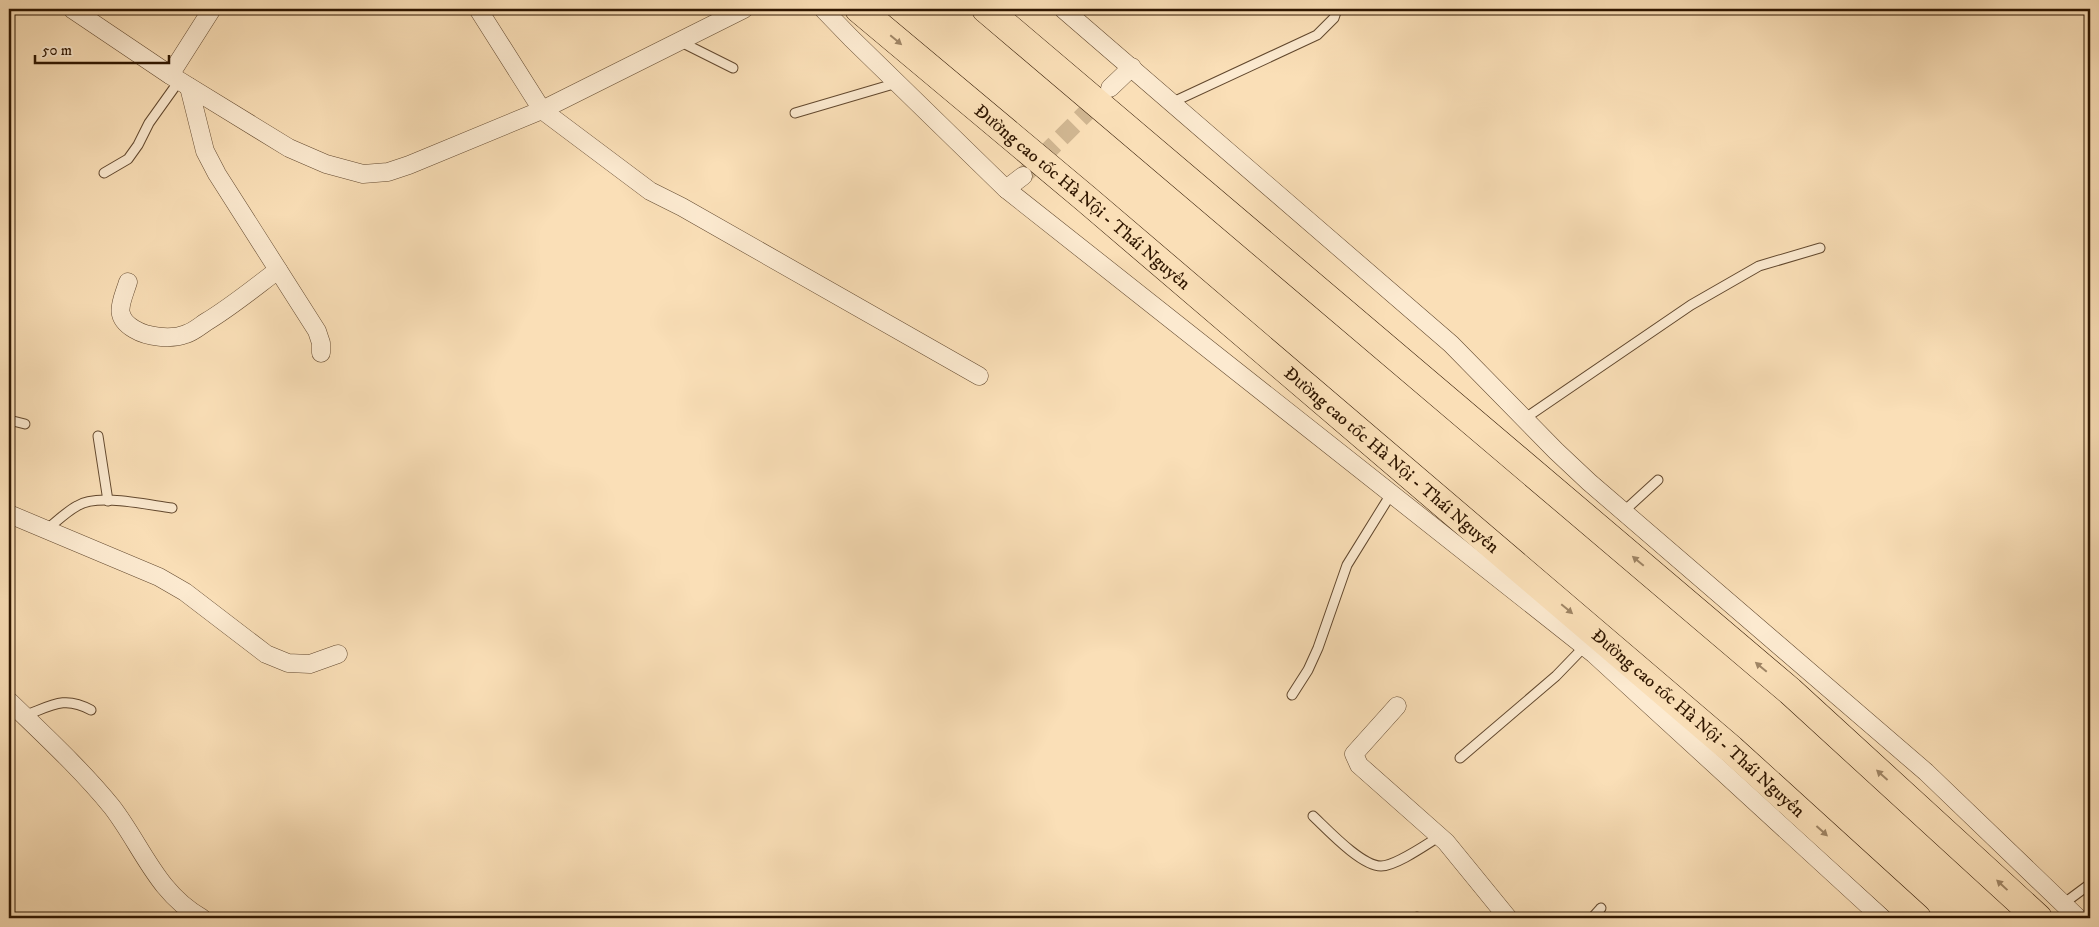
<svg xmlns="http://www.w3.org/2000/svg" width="2099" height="927" font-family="'IM FELL DW Pica',serif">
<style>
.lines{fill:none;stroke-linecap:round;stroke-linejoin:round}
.minor-tunnel{stroke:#d1b792;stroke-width:18;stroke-dasharray:18 9;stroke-linecap:butt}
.service-casing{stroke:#62482e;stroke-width:11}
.minor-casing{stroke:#62482e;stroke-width:19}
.motorway-casing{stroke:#2f1600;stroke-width:29}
.service{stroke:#fcead0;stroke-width:9}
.minor{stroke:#fcead0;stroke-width:18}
.motorway{stroke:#fadfb7;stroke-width:28}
.oneway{fill:#9f8565}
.labels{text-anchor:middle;stroke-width:4;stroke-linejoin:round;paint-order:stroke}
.street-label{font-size:18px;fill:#2f1600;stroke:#fcead0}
</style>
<rect width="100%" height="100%" fill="#fadfb7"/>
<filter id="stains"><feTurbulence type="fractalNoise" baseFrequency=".004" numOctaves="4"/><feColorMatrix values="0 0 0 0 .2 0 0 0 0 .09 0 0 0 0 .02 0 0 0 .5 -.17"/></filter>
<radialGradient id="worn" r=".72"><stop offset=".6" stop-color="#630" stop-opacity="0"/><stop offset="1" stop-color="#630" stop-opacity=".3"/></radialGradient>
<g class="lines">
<path class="minor-tunnel" d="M 1023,176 L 1103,96"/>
<defs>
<g id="service">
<path d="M 679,41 L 733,68"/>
<path d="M 1173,102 L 1317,35 L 1334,18 L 1337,9"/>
<path d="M 795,113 L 897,83"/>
<path d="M 104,173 L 128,159 L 138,145 L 149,123 L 179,81"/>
<path d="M 1524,419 L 1691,305 L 1759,266 L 1820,248"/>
<path d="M 9,420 L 25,424"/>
<path d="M 98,436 L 108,501"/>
<path d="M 1623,512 L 1658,480"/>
<path d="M 46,530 C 56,522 66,512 77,506 C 97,493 148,505 172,508"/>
<path d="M 1292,695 L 1308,670 L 1318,648 L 1347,565 L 1391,494"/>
<path d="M 24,716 C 51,706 64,695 91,710"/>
<path d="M 1460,758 L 1556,676 L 1584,647"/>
<path d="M 1313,816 C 1327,829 1361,866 1381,866 C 1396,866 1427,844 1440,836"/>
<path d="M 2063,904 L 2090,884"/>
<path d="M 1417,917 L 1418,918"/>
<path d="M 1592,918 L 1601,908"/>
</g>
<g id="minor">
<path d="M 72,9 L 170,75 L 289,148 L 326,164 L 363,174 L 388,172 L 409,165 L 542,110 L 744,9"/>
<path d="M 478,9 L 542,110 L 650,191 L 682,207 L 979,376"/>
<path d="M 823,9 L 851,38 L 1006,189 L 1594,654 L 1882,918"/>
<path d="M 1063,9 L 1451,344 L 1556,451 L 1589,482 L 1926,772 L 2078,918"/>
<path d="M 170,75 L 212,9"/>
<path d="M 189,87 L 205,151 L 217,174 L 317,331 L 321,343 L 321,353"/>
<path d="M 1110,88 L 1132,67"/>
<path d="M 1006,189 L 1023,176"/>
<path d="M 128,282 C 122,302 112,316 134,329 C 147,337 171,340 186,334 C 193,332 200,326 206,322 C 231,307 254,288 278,270"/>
<path d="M 9,514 L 159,577 L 185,592 L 266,654 L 288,663 L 310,664 L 338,654"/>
<path d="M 9,701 C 44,735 81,769 112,807 C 142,846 157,893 202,918"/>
<path d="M 1397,706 L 1354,754 L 1359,765 L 1446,842 L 1508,918"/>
</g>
<g id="motorway">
<path id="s1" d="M 859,9 L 1085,198 L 1731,749 L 1917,918"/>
<path d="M 986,9 L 1790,691 L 2038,918"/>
</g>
</defs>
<use href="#service" class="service-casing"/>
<use href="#minor" class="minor-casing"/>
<use href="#motorway" class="motorway-casing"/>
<use href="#service" class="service"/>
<use href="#minor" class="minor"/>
<use href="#motorway" class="motorway"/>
</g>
<defs><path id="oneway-solid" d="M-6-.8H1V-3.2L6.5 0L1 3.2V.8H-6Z" transform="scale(1.25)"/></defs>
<g class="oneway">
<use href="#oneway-solid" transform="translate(896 40) rotate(40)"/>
<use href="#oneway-solid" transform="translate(1638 561) rotate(-140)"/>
<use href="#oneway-solid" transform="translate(1567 609) rotate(40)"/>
<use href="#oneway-solid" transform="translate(1761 667) rotate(-140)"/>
<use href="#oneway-solid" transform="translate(1882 775) rotate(-138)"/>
<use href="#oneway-solid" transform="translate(1822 831) rotate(42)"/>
<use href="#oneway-solid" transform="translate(2002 885) rotate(-137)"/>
</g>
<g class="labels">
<g class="street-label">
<text dy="6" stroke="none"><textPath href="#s1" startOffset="292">Đường cao tốc Hà Nội - Thái Nguyên</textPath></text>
<text dy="6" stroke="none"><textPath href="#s1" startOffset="698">Đường cao tốc Hà Nội - Thái Nguyên</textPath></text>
<text dy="6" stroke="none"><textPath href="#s1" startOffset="1102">Đường cao tốc Hà Nội - Thái Nguyên</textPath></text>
</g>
</g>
<rect width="2099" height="927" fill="none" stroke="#fadfb7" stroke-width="30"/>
<rect x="10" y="10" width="2079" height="907" fill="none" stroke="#2f1600" stroke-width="2.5"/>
<rect x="15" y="15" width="2069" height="897" fill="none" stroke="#2f1600"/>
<path d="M35 55v8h134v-8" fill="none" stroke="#2f1600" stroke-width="2.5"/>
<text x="42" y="55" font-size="15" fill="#2f1600" stroke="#fcead0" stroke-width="4" paint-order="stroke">50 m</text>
<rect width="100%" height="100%" filter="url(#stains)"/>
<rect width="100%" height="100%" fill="url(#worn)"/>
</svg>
